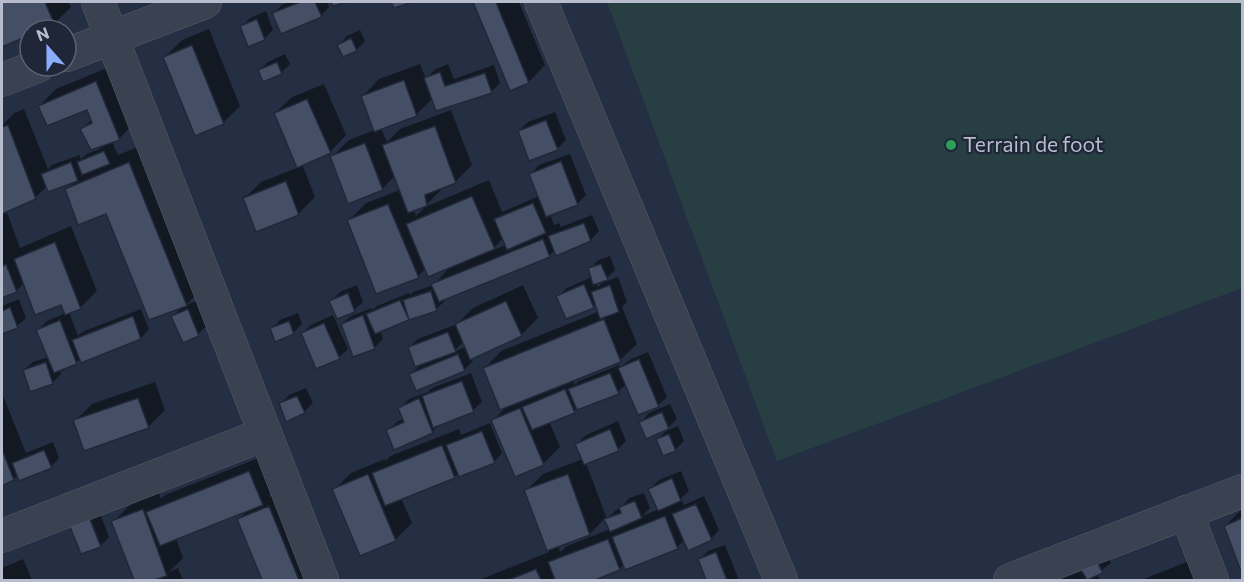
<svg xmlns="http://www.w3.org/2000/svg" width="1244" height="582" font-family="Commissioner,sans-serif">
<style>
.garden{fill:#273e43}
.shadow{fill:#0007;fill-rule:evenodd}
.building{fill:#444f65;stroke:#202839;stroke-width:1.5}
.lines{fill:none;stroke-linecap:round;stroke-linejoin:round}
.minor-casing{stroke:#555c6c;stroke-width:34}
.minor{stroke:#3a4252;stroke-width:33}
.leisure-dot{fill:#2e9e5b;stroke:#1e2637;stroke-width:2}
.labels{text-anchor:middle;stroke-width:4.5;stroke-linejoin:round;paint-order:stroke}
.poi-label{font-size:21px;fill:#b7bdcc;stroke:#1e2637;text-anchor:start}
</style>
<rect width="100%" height="100%" fill="#252f43"/>
<path class="garden" d="M 607,2 L 1242,2 L 1242,288 L 777,461 Z"/>
<g class="shadow">
<path d="M 2,2 L 68,2 L 71,7 L 54,24 L 39,30 L 30,30 L 30,34 L 2,46 Z"/>
<path d="M 290,2 L 327,2 L 329,7 L 321,16 L 274,13 L 282,5 Z"/>
<path d="M 475,2 L 519,2 L 545,65 L 529,82 L 511,89 Z"/>
<path d="M 266,11 L 273,30 L 264,39 L 241,27 L 250,18 Z"/>
<path d="M 209,29 L 240,106 L 223,123 L 165,57 L 182,40 Z"/>
<path d="M 360,30 L 365,41 L 356,50 L 339,45 L 347,36 Z"/>
<path d="M 285,54 L 290,64 L 281,73 L 260,70 L 268,62 Z"/>
<path d="M 420,64 L 426,79 L 434,70 L 448,64 L 454,79 L 494,65 L 500,83 L 491,92 L 433,98 L 416,115 L 381,128 L 387,142 L 400,129 L 451,110 L 472,165 L 455,182 L 443,188 L 427,204 L 414,210 L 416,216 L 425,207 L 489,180 L 502,212 L 539,196 L 531,174 L 539,165 L 570,154 L 586,195 L 577,204 L 550,214 L 554,225 L 559,223 L 561,227 L 592,215 L 599,231 L 591,240 L 556,254 L 555,250 L 549,256 L 444,298 L 445,301 L 436,309 L 380,330 L 383,339 L 375,347 L 353,355 L 342,324 L 351,316 L 372,308 L 372,310 L 377,306 L 409,293 L 410,295 L 413,292 L 434,285 L 451,265 L 426,268 L 418,276 L 349,220 L 366,203 L 400,190 L 395,176 L 382,189 L 332,157 L 349,140 L 375,130 L 363,96 L 379,79 ZM 503,238 L 506,245 L 491,251 Z"/>
<path d="M 112,66 L 135,122 L 119,139 L 112,141 L 118,155 L 152,141 L 209,282 L 186,305 L 196,301 L 207,326 L 198,334 L 183,341 L 173,316 L 183,306 L 107,212 L 67,189 L 76,181 L 47,186 L 35,198 L 6,210 L 20,248 L 71,226 L 97,291 L 80,308 L 69,312 L 78,336 L 82,332 L 141,309 L 149,329 L 141,338 L 81,358 L 76,363 L 60,369 L 61,374 L 52,383 L 24,370 L 33,362 L 49,357 L 38,330 L 47,321 L 66,313 L 62,303 L 24,283 L 16,291 L 2,297 L 2,126 L 14,113 L 24,109 L 48,169 L 52,165 L 79,155 L 81,159 L 87,154 L 100,149 L 82,129 L 92,119 L 88,108 L 39,106 L 56,89 Z"/>
<path d="M 324,84 L 346,135 L 330,152 L 302,164 L 315,197 L 298,214 L 245,198 L 261,182 L 299,167 L 275,113 L 292,97 Z"/>
<path d="M 555,112 L 566,140 L 557,149 L 519,131 L 528,122 Z"/>
<path d="M 610,256 L 615,270 L 602,283 L 618,277 L 627,302 L 622,307 L 637,344 L 620,360 L 573,379 L 575,385 L 579,381 L 619,365 L 620,368 L 629,360 L 648,352 L 667,397 L 658,405 L 626,384 L 618,392 L 577,408 L 574,411 L 549,421 L 560,447 L 543,464 L 493,421 L 507,406 L 485,368 L 501,351 L 600,311 L 597,304 L 567,318 L 558,296 L 567,288 L 592,277 L 590,269 L 598,260 ZM 606,279 L 598,287 L 596,282 Z"/>
<path d="M 357,285 L 363,302 L 354,310 L 338,317 L 331,301 L 340,292 Z"/>
<path d="M 523,285 L 538,318 L 521,335 L 471,358 L 473,361 L 464,370 L 410,375 L 422,363 L 409,347 L 418,339 L 457,324 L 473,308 ZM 464,341 L 466,347 L 453,352 Z"/>
<path d="M 19,299 L 26,318 L 17,326 L 2,333 L 2,306 Z"/>
<path d="M 298,313 L 302,324 L 293,333 L 271,329 L 280,320 Z"/>
<path d="M 333,315 L 348,349 L 339,357 L 303,333 L 311,325 Z"/>
<path d="M 471,373 L 482,402 L 473,410 L 441,423 L 432,432 L 388,430 L 397,422 L 404,418 L 400,408 L 409,399 L 428,392 L 432,388 Z"/>
<path d="M 155,382 L 165,410 L 148,427 L 75,421 L 92,404 Z"/>
<path d="M 306,388 L 313,403 L 304,412 L 280,404 L 289,395 Z"/>
<path d="M 2,393 L 26,453 L 53,442 L 59,458 L 51,467 L 18,475 L 13,479 L 2,484 Z"/>
<path d="M 670,404 L 677,419 L 668,428 L 641,422 L 649,413 Z"/>
<path d="M 618,421 L 626,441 L 618,449 L 586,463 L 607,519 L 615,511 L 621,508 L 629,498 L 644,493 L 650,508 L 642,516 L 659,509 L 650,489 L 659,480 L 681,471 L 689,491 L 681,498 L 684,505 L 704,496 L 719,530 L 711,539 L 685,540 L 677,547 L 624,564 L 620,569 L 591,580 L 479,580 L 549,552 L 526,491 L 543,474 L 583,459 L 577,444 L 586,435 ZM 605,518 L 610,529 L 567,546 L 560,552 L 558,546 L 586,535 L 587,537 Z"/>
<path d="M 490,423 L 502,453 L 494,462 L 459,473 L 454,477 L 401,498 L 412,523 L 395,540 L 334,490 L 351,473 L 385,459 L 386,461 L 390,456 L 459,429 L 461,435 Z"/>
<path d="M 678,426 L 684,441 L 675,450 L 658,439 L 666,431 Z"/>
<path d="M 266,455 L 279,487 L 268,497 L 286,491 L 317,580 L 264,580 L 239,519 L 249,509 L 176,538 L 183,558 L 169,572 L 178,568 L 183,580 L 136,580 L 113,522 L 130,505 L 159,493 L 161,499 L 165,495 Z"/>
<path d="M 97,506 L 109,537 L 100,546 L 70,522 Z"/>
<path d="M 1242,509 L 1242,570 L 1225,526 Z"/>
<path d="M 725,545 L 739,580 L 707,580 L 699,560 L 708,551 Z"/>
<path d="M 1104,550 L 1111,563 L 1097,574 L 1100,580 L 1050,580 Z"/>
<path d="M 23,559 L 32,580 L 2,580 L 2,568 Z"/>
<path d="M 1187,562 L 1194,580 L 1143,580 L 1146,578 Z"/>
</g>
<g class="building">
<path d="M 2,2 L 45,2 L 55,25 L 43,30 L 30,30 L 30,35 L 2,47 Z"/>
<path d="M 300,2 L 315,2 L 322,17 L 281,34 L 272,13 Z"/>
<path d="M 331,2 L 348,2 L 333,6 Z"/>
<path d="M 391,2 L 413,2 L 394,8 Z"/>
<path d="M 473,2 L 496,2 L 529,83 L 510,91 Z"/>
<path d="M 257,19 L 265,40 L 248,47 L 240,26 Z"/>
<path d="M 351,38 L 357,51 L 343,57 L 337,45 Z"/>
<path d="M 192,45 L 224,124 L 195,136 L 163,57 Z"/>
<path d="M 277,62 L 282,74 L 263,82 L 258,70 Z"/>
<path d="M 440,72 L 445,86 L 485,73 L 492,93 L 436,111 L 424,78 Z"/>
<path d="M 404,80 L 417,116 L 374,132 L 361,96 Z"/>
<path d="M 96,81 L 120,140 L 91,150 L 80,129 L 92,123 L 87,110 L 47,126 L 38,106 Z"/>
<path d="M 307,99 L 331,153 L 297,168 L 274,113 Z"/>
<path d="M 546,120 L 558,150 L 529,161 L 518,131 Z"/>
<path d="M 8,125 L 36,199 L 2,214 L 2,127 Z"/>
<path d="M 435,126 L 456,183 L 425,195 L 427,206 L 408,213 L 382,145 Z"/>
<path d="M 365,143 L 383,190 L 348,204 L 330,156 Z"/>
<path d="M 104,151 L 110,164 L 82,175 L 77,162 Z"/>
<path d="M 561,161 L 578,205 L 546,217 L 529,174 Z"/>
<path d="M 71,162 L 78,181 L 48,192 L 41,174 Z"/>
<path d="M 129,162 L 187,306 L 149,320 L 106,214 L 78,225 L 65,189 Z"/>
<path d="M 286,181 L 299,215 L 256,232 L 243,198 Z"/>
<path d="M 472,196 L 495,249 L 428,277 L 406,224 Z"/>
<path d="M 533,203 L 546,233 L 507,250 L 494,219 Z"/>
<path d="M 388,204 L 419,278 L 376,294 L 347,220 Z"/>
<path d="M 584,223 L 591,241 L 556,256 L 548,236 Z"/>
<path d="M 543,239 L 550,257 L 439,302 L 431,284 Z"/>
<path d="M 55,242 L 81,309 L 65,315 L 61,305 L 35,315 L 14,259 Z"/>
<path d="M 6,264 L 17,292 L 2,298 L 2,267 Z"/>
<path d="M 601,264 L 608,280 L 593,285 L 588,268 Z"/>
<path d="M 584,284 L 594,308 L 566,319 L 556,296 Z"/>
<path d="M 610,285 L 619,312 L 600,319 L 591,292 Z"/>
<path d="M 431,291 L 437,311 L 409,320 L 403,300 Z"/>
<path d="M 348,293 L 355,312 L 337,319 L 329,301 Z"/>
<path d="M 400,300 L 409,320 L 375,334 L 366,314 Z"/>
<path d="M 506,301 L 522,336 L 470,360 L 455,324 Z"/>
<path d="M 10,307 L 18,328 L 2,334 L 2,311 Z"/>
<path d="M 188,309 L 199,336 L 183,343 L 171,316 Z"/>
<path d="M 363,315 L 375,349 L 353,357 L 341,324 Z"/>
<path d="M 133,316 L 141,339 L 81,363 L 72,340 Z"/>
<path d="M 604,319 L 621,362 L 500,410 L 483,368 Z"/>
<path d="M 60,320 L 77,364 L 54,373 L 36,330 Z"/>
<path d="M 289,321 L 294,334 L 275,342 L 270,328 Z"/>
<path d="M 324,323 L 340,359 L 316,369 L 301,333 Z"/>
<path d="M 448,332 L 456,352 L 415,367 L 408,347 Z"/>
<path d="M 458,354 L 465,371 L 416,391 L 409,374 Z"/>
<path d="M 639,359 L 659,407 L 638,415 L 618,368 Z"/>
<path d="M 46,362 L 53,384 L 30,392 L 23,370 Z"/>
<path d="M 610,373 L 619,394 L 577,410 L 568,389 Z"/>
<path d="M 462,381 L 474,412 L 433,428 L 422,396 Z"/>
<path d="M 565,389 L 575,413 L 532,430 L 522,407 Z"/>
<path d="M 297,396 L 305,413 L 286,422 L 279,403 Z"/>
<path d="M 138,398 L 149,428 L 84,451 L 73,420 Z"/>
<path d="M 419,398 L 433,433 L 394,450 L 386,430 L 404,422 L 398,408 Z"/>
<path d="M 520,408 L 544,465 L 515,477 L 491,420 Z"/>
<path d="M 662,412 L 669,429 L 646,439 L 639,422 Z"/>
<path d="M 610,429 L 619,451 L 584,465 L 575,444 Z"/>
<path d="M 482,431 L 495,463 L 459,477 L 446,445 Z"/>
<path d="M 669,434 L 676,451 L 663,456 L 656,439 Z"/>
<path d="M 442,445 L 455,478 L 385,506 L 372,473 Z"/>
<path d="M 2,449 L 14,480 L 2,486 Z"/>
<path d="M 44,450 L 52,468 L 19,481 L 12,463 Z"/>
<path d="M 249,471 L 263,505 L 160,546 L 146,512 Z"/>
<path d="M 368,474 L 396,541 L 360,556 L 332,489 Z"/>
<path d="M 568,474 L 590,535 L 547,551 L 524,490 Z"/>
<path d="M 672,478 L 681,501 L 658,511 L 648,489 Z"/>
<path d="M 635,501 L 642,518 L 610,532 L 604,519 L 621,513 L 619,507 Z"/>
<path d="M 696,504 L 712,540 L 688,551 L 672,514 Z"/>
<path d="M 269,506 L 299,580 L 262,580 L 237,519 Z"/>
<path d="M 143,509 L 167,576 L 154,580 L 134,580 L 111,521 Z"/>
<path d="M 88,514 L 101,547 L 81,554 L 68,522 Z"/>
<path d="M 665,516 L 678,549 L 625,570 L 612,537 Z"/>
<path d="M 1242,518 L 1242,574 L 1224,526 Z"/>
<path d="M 608,539 L 620,570 L 595,580 L 555,580 L 548,562 Z"/>
<path d="M 716,552 L 727,580 L 706,580 L 698,559 Z"/>
<path d="M 1095,558 L 1103,573 L 1087,580 L 1079,566 Z"/>
<path d="M 536,569 L 541,580 L 508,580 Z"/>
</g>
<g class="lines">
<defs>
<g id="minor">
<path d="M 98,2 L 322,580"/>
<path d="M 541,2 L 781,580"/>
<path d="M 66,55 L 205,2"/>
<path d="M 2,80 L 38,66"/>
<path d="M 1186,512 L 1212,580"/>
<path d="M 2,536 L 265,434"/>
<path d="M 1010,580 L 1242,491"/>
</g>
</defs>
<use href="#minor" class="minor-casing"/>
<use href="#minor" class="minor"/>
</g>
<circle class="leisure-dot" cx="951" cy="145" r="6"/>
<g class="labels">
<g class="poi-label">
<text x="963" y="152">Terrain de foot</text>
</g>
</g>
<rect width="1244" height="582" fill="none" stroke="#b7bdcc" stroke-width="6"/>
<g transform="translate(48 48) rotate(339)"><circle r="28" fill="#1e2637" stroke="#5b6273" stroke-width="1.5"/>
<path d="M0-4.5L10 22L0 15L-10 22Z" fill="#8badfc"/>
<text y="-9" font-size="16" font-weight="bold" text-anchor="middle" fill="#b7bdcc">N</text>
</g>
</svg>
